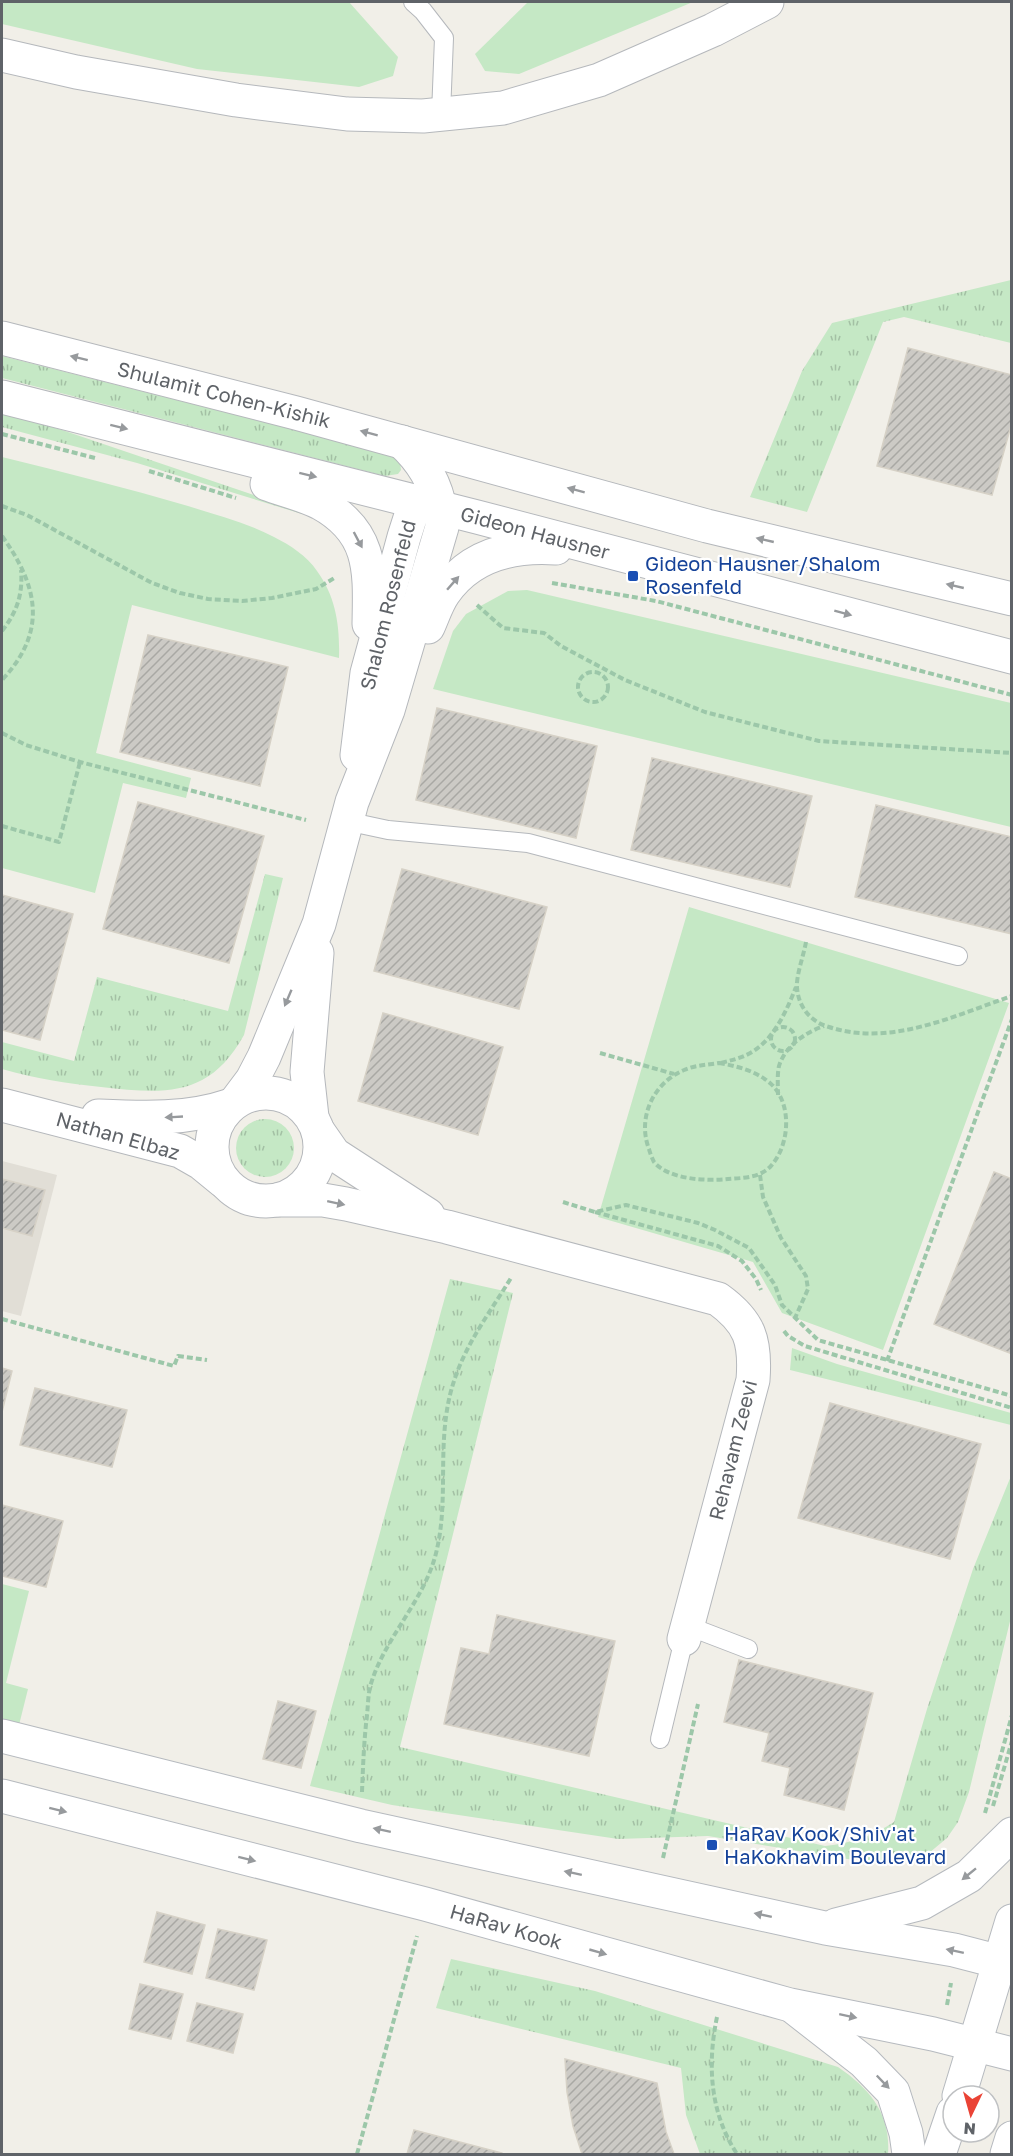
<svg xmlns="http://www.w3.org/2000/svg" width="1013" height="2156" font-family="'Golos Text',sans-serif">
<style>
.education{fill:#e1ded6}
.grass{fill:url(#grass-tufts)}
.green{fill:#c5e8c5}
.building{fill:url(#building-hatch);stroke:#d6d1c6;stroke-width:1.5}
.lines{fill:none;stroke-linecap:round;stroke-linejoin:round}
.lane-casing{stroke:#b5b8bc;stroke-width:20}
.street-casing{stroke:#b5b8bc;stroke-width:35}
.secondary-casing{stroke:#b6babf;stroke-width:35}
.path{stroke:#9cc7a9;stroke-width:4;stroke-dasharray:6 3;stroke-linecap:butt}
.lane{stroke:#fff;stroke-width:18}
.street{stroke:#fff;stroke-width:33}
.secondary{stroke:#fff;stroke-width:33}
.oneway{fill:#979a9d}
.transit-dot{fill:#1a4fb4;stroke:#fff;stroke-width:2}
.labels{text-anchor:middle;stroke-width:4.5;stroke-linejoin:round;paint-order:stroke}
.street-label{font-size:20px;fill:#5f6368;stroke:#fff}
.transit-label{font-size:20px;fill:#164399;stroke:#fff;text-anchor:start}
</style>
<defs>
<pattern id="grass-tufts" width="24" height="20" patternUnits="userSpaceOnUse" patternTransform="scale(1.5)"><rect width="24" height="20" fill="#c5e8c5"/><path d="M3 7l-1-3M5 7V3M7 7l1-3M15 17l-1-3M17 17v-4M19 17l1-3" fill="none" stroke="#a3c0a4"/></pattern>
<pattern id="building-hatch" width="6" height="6" patternUnits="userSpaceOnUse" patternTransform="scale(1.5)"><rect width="6" height="6" fill="#cccac5"/><path d="M-1 1l2-2M0 6l6-6M5 7l2-2" fill="none" stroke="#a9a8a4"/></pattern>
</defs>
<rect width="100%" height="100%" fill="#f1efe8"/>
<path class="education" d="M 2,1161 L 57,1175 L 21,1316 L 2,1311 Z"/>
<g class="grass">
<path d="M 1011,280 L 1011,343 L 904,317 L 883,322 L 807,512 L 750,497 L 802,371 L 832,323 Z"/>
<path d="M 2,356 L 391,454 L 400,461 L 401,470 L 398,474 L 385,476 L 2,378 Z"/>
<path d="M 2,413 L 62,430 L 304,512 L 302,514 L 137,463 L 2,427 Z"/>
<path d="M 265,874 L 283,878 L 244,1035 C 209,1098 165,1094 101,1087 C 65,1083 37,1079 2,1069 L 2,1042 L 74,1061 L 97,977 L 228,1011 Z"/>
<circle cx="265" cy="1148" r="29"/>
<path d="M 450,1279 L 513,1293 L 400,1747 L 825,1846 C 852,1843 872,1836 894,1822 L 927,1709 L 973,1569 L 1011,1476 L 1011,1617 L 969,1792 L 958,1822 L 947,1838 L 929,1853 L 905,1862 L 878,1864 L 708,1836 L 618,1839 L 392,1805 L 310,1786 Z"/>
<path d="M 792,1348 L 837,1364 L 1011,1413 L 1011,1425 L 790,1370 Z"/>
<path d="M 451,1959 L 595,1991 L 838,2067 C 870,2089 891,2114 888,2154 L 700,2154 L 686,2115 L 681,2068 L 436,2008 Z"/>
</g>
<g class="green">
<path d="M 2,2 L 349,2 L 398,57 L 393,76 L 359,87 L 197,69 L 2,24 Z"/>
<path d="M 528,2 L 693,2 L 519,74 L 485,71 L 475,54 Z"/>
<path d="M 2,457 C 64,472 126,488 188,506 C 216,515 248,523 274,537 C 290,545 307,556 317,571 C 336,597 340,626 339,658 L 132,605 L 96,753 L 191,778 L 186,798 L 123,783 L 95,893 L 2,868 Z"/>
<path d="M 527,590 L 1011,703 L 1011,827 L 433,689 L 453,631 L 466,614 L 508,591 Z"/>
<path d="M 689,907 L 1009,1003 L 883,1350 L 782,1313 L 753,1262 L 598,1217 Z"/>
<path d="M 2,1584 L 29,1591 L 6,1683 L 28,1689 L 19,1725 L 2,1720 Z"/>
</g>
<g class="building">
<path d="M 908,348 L 1012,375 L 1012,422 L 992,495 L 877,466 Z"/>
<path d="M 148,635 L 288,667 L 260,786 L 120,752 Z"/>
<path d="M 437,708 L 597,746 L 576,838 L 416,800 Z"/>
<path d="M 652,758 L 812,796 L 790,887 L 631,850 Z"/>
<path d="M 138,802 L 264,836 L 229,963 L 103,929 Z"/>
<path d="M 876,805 L 1012,837 L 1012,934 L 855,897 Z"/>
<path d="M 402,869 L 547,907 L 519,1009 L 374,971 Z"/>
<path d="M 2,895 L 73,914 L 40,1040 L 2,1030 Z"/>
<path d="M 383,1013 L 503,1047 L 478,1135 L 358,1101 Z"/>
<path d="M 994,1172 L 1012,1179 L 1012,1354 L 934,1324 Z"/>
<path d="M 2,1179 L 45,1190 L 32,1236 L 2,1228 Z"/>
<path d="M 2,1368 L 12,1371 L 2,1412 Z"/>
<path d="M 35,1388 L 127,1410 L 112,1467 L 20,1445 Z"/>
<path d="M 830,1403 L 981,1444 L 950,1559 L 798,1518 Z"/>
<path d="M 2,1505 L 63,1521 L 46,1587 L 2,1576 Z"/>
<path d="M 497,1615 L 615,1641 L 589,1756 L 444,1724 L 461,1648 L 489,1654 Z"/>
<path d="M 739,1660 L 873,1693 L 844,1810 L 784,1795 L 790,1768 L 762,1761 L 769,1733 L 724,1722 Z"/>
<path d="M 278,1701 L 316,1711 L 301,1768 L 263,1759 Z"/>
<path d="M 157,1912 L 205,1925 L 192,1974 L 144,1962 Z"/>
<path d="M 218,1929 L 267,1940 L 254,1990 L 206,1978 Z"/>
<path d="M 140,1984 L 183,1994 L 171,2039 L 129,2029 Z"/>
<path d="M 197,2003 L 243,2014 L 233,2053 L 187,2041 Z"/>
<path d="M 565,2059 L 657,2083 L 666,2132 L 674,2154 L 582,2154 L 573,2126 L 567,2092 Z"/>
<path d="M 414,2130 L 502,2153 L 502,2154 L 407,2154 Z"/>
</g>
<g class="lines">
<defs>
<g id="lane">
<path d="M 413,2 L 423,11 L 444,38 L 441,114"/>
<path d="M 346,821 L 388,830 L 528,843 L 958,956"/>
<path d="M 688,1626 L 748,1649"/>
<path d="M 660,1739 L 684,1639"/>
</g>
<g id="street">
<path d="M 2,55 L 76,72 L 236,100 L 347,114 L 423,116 L 503,108 L 599,80 L 713,30 L 767,2"/>
<path d="M 2,338 L 296,413 L 707,526 L 1012,599"/>
<path d="M 2,397 L 477,517 L 1012,657"/>
<path d="M 267,484 C 284,490 304,495 320,503 C 373,532 370,571 369,624"/>
<path d="M 428,627 C 433,616 437,603 444,593 C 470,555 512,545 556,548"/>
<path d="M 357,755 L 367,673 L 404,537 L 412,512 L 417,503 L 434,490"/>
<circle cx="266" cy="1147" r="54"/>
<path d="M 237,1100 L 252,1080 L 264,1057 L 319,924 L 352,802 L 388,710 L 442,527 C 441,493 427,465 402,442"/>
<path d="M 2,1105 L 180,1151 L 201,1163 L 223,1181"/>
<path d="M 98,1116 C 144,1118 187,1120 231,1105"/>
<path d="M 312,1117 L 307,1072 L 317,953"/>
<path d="M 318,1131 L 334,1154 L 428,1215"/>
<path d="M 278,1200 L 323,1200 L 346,1204 L 447,1227 L 718,1299 C 750,1322 756,1341 753,1380 L 684,1639"/>
</g>
<g id="secondary">
<path d="M 2,1736 L 361,1826 L 825,1928 L 954,1950 L 1012,1965"/>
<path d="M 2,1796 L 425,1904 L 790,2005 L 933,2034 L 1012,2054"/>
<path d="M 836,1925 L 922,1903 L 969,1876 L 1012,1834"/>
<path d="M 796,2009 L 864,2062 L 893,2092 L 906,2133 L 909,2154"/>
<path d="M 959,2096 L 1012,1921"/>
<path d="M 939,2154 L 953,2113"/>
<path d="M 1007,2154 L 1012,2138"/>
</g>
</defs>
<use href="#lane" class="lane-casing"/>
<use href="#street" class="street-casing"/>
<use href="#secondary" class="secondary-casing"/>
<g class="path">
<path d="M 2,434 L 95,458"/>
<path d="M 149,471 L 236,498"/>
<path d="M 2,506 L 27,515 L 152,583 L 180,593 L 208,599 L 242,601 L 272,598 L 316,589 L 336,577"/>
<path d="M 2,536 C 38,586 48,631 2,680"/>
<path d="M 552,583 L 656,601 L 1012,695"/>
<path d="M 477,605 L 503,628 L 544,633 L 561,646 L 625,680 L 705,712 L 819,741 L 1012,753"/>
<path d="M 2,631 C 17,612 23,594 21,570"/>
<circle cx="593" cy="687" r="15"/>
<path d="M 2,733 L 26,745 L 80,762 L 306,820"/>
<path d="M 2,826 L 59,842 L 80,762"/>
<path d="M 806,942 C 804,954 796,976 797,987 C 798,1007 811,1022 829,1027 C 891,1047 953,1016 1012,996"/>
<circle cx="783" cy="1039" r="12"/>
<path d="M 600,1053 L 674,1074"/>
<path d="M 719,1063 C 737,1066 756,1071 770,1083 C 793,1103 790,1146 770,1167 C 759,1178 742,1178 728,1179 C 707,1181 669,1180 654,1162 C 652,1158 650,1153 649,1149 C 637,1118 653,1083 684,1070 C 695,1065 707,1065 719,1063 Z"/>
<path d="M 721,1063 C 732,1060 742,1058 752,1052 C 774,1039 787,1010 796,987"/>
<path d="M 778,1095 C 778,1086 777,1075 779,1066 C 785,1046 806,1032 824,1026"/>
<path d="M 760,1175 L 763,1197 L 781,1238 L 806,1276 L 808,1289 L 795,1318"/>
<path d="M 563,1202 L 595,1212 L 626,1205 L 698,1223 L 715,1230 L 749,1248 L 775,1285 L 782,1305 L 818,1340 L 1012,1396"/>
<path d="M 595,1212 L 718,1246 L 742,1261 L 756,1279 L 761,1290"/>
<path d="M 2,1319 L 174,1366 L 178,1356 L 207,1360"/>
<path d="M 784,1331 L 788,1336 L 805,1346 L 1012,1408"/>
<path d="M 887,1361 L 1012,1019"/>
<path d="M 362,1792 C 363,1766 364,1740 367,1715 C 368,1706 368,1696 370,1687 C 384,1637 426,1600 437,1549 C 447,1505 440,1461 446,1417 C 453,1360 482,1325 511,1278"/>
<path d="M 993,1806 L 1012,1741"/>
<path d="M 985,1813 L 1012,1715"/>
<path d="M 663,1858 L 698,1704"/>
<path d="M 947,2005 L 951,1983"/>
<path d="M 717,2017 C 707,2065 710,2113 737,2154"/>
<path d="M 357,2154 L 417,1936"/>
</g>
<use href="#lane" class="lane"/>
<use href="#street" class="street"/>
<use href="#secondary" class="secondary"/>
</g>
<defs><path id="oneway-solid" d="M-6-.8H1V-3.2L6.5 0L1 3.2V.8H-6Z" transform="scale(1.5)"/></defs>
<g class="oneway">
<use href="#oneway-solid" transform="translate(79 358) rotate(-166)"/>
<use href="#oneway-solid" transform="translate(119 427) rotate(14)"/>
<use href="#oneway-solid" transform="translate(369 433) rotate(-165)"/>
<use href="#oneway-solid" transform="translate(308 475) rotate(14)"/>
<use href="#oneway-solid" transform="translate(576 490) rotate(-165)"/>
<use href="#oneway-solid" transform="translate(358 540) rotate(62)"/>
<use href="#oneway-solid" transform="translate(765 540) rotate(-167)"/>
<use href="#oneway-solid" transform="translate(453 583) rotate(-49)"/>
<use href="#oneway-solid" transform="translate(955 586) rotate(-167)"/>
<use href="#oneway-solid" transform="translate(843 613) rotate(15)"/>
<use href="#oneway-solid" transform="translate(288 998) rotate(113)"/>
<use href="#oneway-solid" transform="translate(174 1117) rotate(177)"/>
<use href="#oneway-solid" transform="translate(336 1203) rotate(12)"/>
<use href="#oneway-solid" transform="translate(58 1810) rotate(14)"/>
<use href="#oneway-solid" transform="translate(382 1830) rotate(-168)"/>
<use href="#oneway-solid" transform="translate(247 1859) rotate(14)"/>
<use href="#oneway-solid" transform="translate(573 1873) rotate(-168)"/>
<use href="#oneway-solid" transform="translate(969 1874) rotate(141)"/>
<use href="#oneway-solid" transform="translate(763 1915) rotate(-168)"/>
<use href="#oneway-solid" transform="translate(955 1951) rotate(-168)"/>
<use href="#oneway-solid" transform="translate(598 1952) rotate(16)"/>
<use href="#oneway-solid" transform="translate(848 2016) rotate(12)"/>
<use href="#oneway-solid" transform="translate(883 2082) rotate(46)"/>
</g>
<g class="transit-dot">
<rect x="627" y="570" width="12" height="12" rx="3"/>
<rect x="706" y="1839" width="12" height="12" rx="3"/>
</g>
<g class="labels">
<g class="street-label">
<text transform="translate(224 395) rotate(14)" y="7">Shulamit Cohen-Kishik</text>
<text transform="translate(535 533) rotate(15)" y="7">Gideon Hausner</text>
<text transform="translate(388 605) rotate(-76)" y="7">Shalom Rosenfeld</text>
<text transform="translate(118 1136) rotate(16)" y="7">Nathan Elbaz</text>
<text transform="translate(733 1450) rotate(-76)" y="7">Rehavam Zeevi</text>
<text transform="translate(506 1927) rotate(16)" y="7">HaRav Kook</text>
</g>
<g class="transit-label">
<text x="645" y="571">Gideon Hausner/Shalom<tspan x="645" dy="23">Rosenfeld</tspan></text>
<text x="724" y="1841">HaRav Kook/Shiv'at<tspan x="724" dy="23">HaKokhavim Boulevard</tspan></text>
</g>
</g>
<rect width="1013" height="2156" fill="none" stroke="#5f6368" stroke-width="6"/>
<g transform="translate(971 2114) rotate(185)"><circle r="28" fill="#ffffff" stroke="#bfc1c3" stroke-width="1.5"/>
<path d="M0-4.5L10 22L0 15L-10 22Z" fill="#ea4335"/>
<text y="-9" font-size="16" font-weight="bold" text-anchor="middle" fill="#5f6368">N</text>
</g>
</svg>
